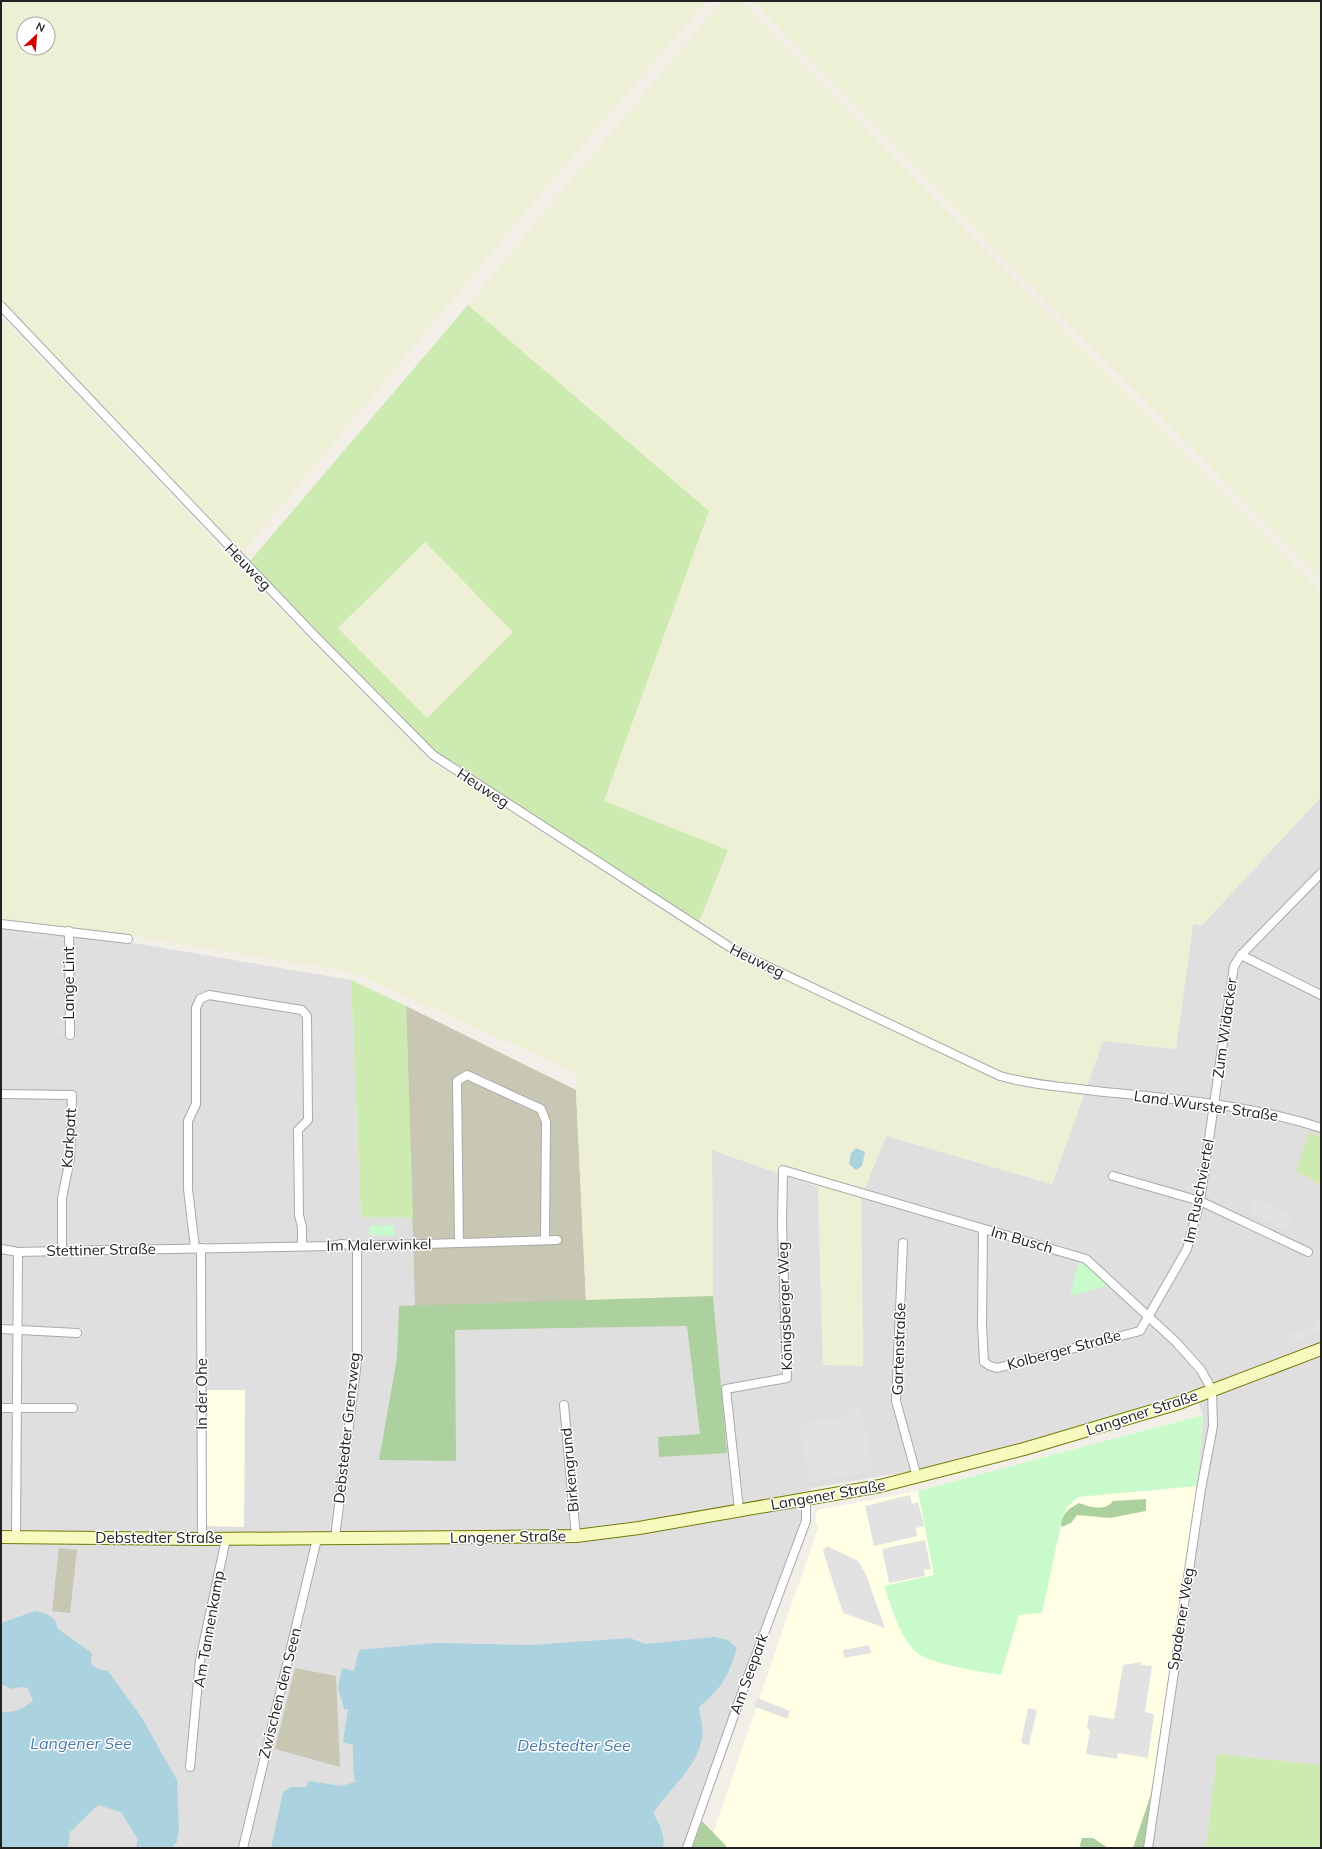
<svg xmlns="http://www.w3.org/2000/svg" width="1322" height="1849" font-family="Mulish,sans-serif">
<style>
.residential{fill:#e0dfdf}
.education{fill:#ffffe5}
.construction{fill:#c7c7b4}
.farmland{fill:#eef0d5;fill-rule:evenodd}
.grass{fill:#cdebb0;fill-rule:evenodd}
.forest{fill:#add19e}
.park{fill:#c8facc}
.parking{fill:#e2e2e2}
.water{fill:#aad3df}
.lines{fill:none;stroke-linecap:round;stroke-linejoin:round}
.minor-casing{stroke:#a9a9a9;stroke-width:10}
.secondary-casing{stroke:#707d05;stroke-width:14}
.minor{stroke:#fff;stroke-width:8}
.secondary{stroke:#f7fabf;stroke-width:12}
.labels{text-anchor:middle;stroke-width:3;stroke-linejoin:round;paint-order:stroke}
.street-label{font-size:15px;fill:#222;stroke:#fff}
.water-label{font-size:16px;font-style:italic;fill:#4a7aab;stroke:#fff}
</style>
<rect width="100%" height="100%" fill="#f2efe9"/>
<path class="residential" d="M 1321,797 L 1321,1765 L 1218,1754 L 1206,1848 L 1144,1848 L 1197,1486 L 1203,1415 L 1194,1390 L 1066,1430 L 978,1455 L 917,1470 L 811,1488 L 807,1525 L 692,1848 L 1,1848 L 1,928 L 122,941 L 351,980 L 361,1216 L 413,1218 L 415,1307 L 713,1296 L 712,1150 L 818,1187 L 823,1365 L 863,1365 L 861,1198 L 886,1136 L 1052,1184 L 1103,1041 L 1176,1048 L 1193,924 L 1202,925 Z"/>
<g class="education">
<path d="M 207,1390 L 245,1390 L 244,1527 L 206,1526 Z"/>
<path d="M 1203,1415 L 1197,1486 L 1151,1794 L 1133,1848 L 1108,1848 L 1093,1838 L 1080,1845 L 1081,1848 L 728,1848 L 713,1833 L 818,1528 L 815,1519 L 818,1510 L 918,1491 Z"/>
</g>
<g class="construction">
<path d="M 406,1006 L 576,1090 L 586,1301 L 415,1307 Z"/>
<path d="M 59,1548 L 77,1550 L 70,1613 L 52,1611 Z"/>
<path d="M 295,1668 L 336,1676 L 340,1767 L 275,1749 Z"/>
</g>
<g class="farmland">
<path d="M 1,1 L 707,1 L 547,186 L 242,553 L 1,300 ZM 24,24 L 48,24 L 48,48 L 24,48 Z"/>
<path d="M 722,1 L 741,1 L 1321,592 L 1321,797 L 1202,925 L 1193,924 L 1176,1049 L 1103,1041 L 1052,1184 L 886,1136 L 861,1198 L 863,1366 L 823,1365 L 818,1187 L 712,1150 L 713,1296 L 586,1301 L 575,1072 L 351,972 L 126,935 L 1,921 L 1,317 L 237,566 L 430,761 L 714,943 L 759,967 L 764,957 L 718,935 L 699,922 L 728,850 L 604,801 L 709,511 L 468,305 L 561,192 Z"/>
<path d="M 752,1 L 1321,1 L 1321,580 L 1048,303 Z"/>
<path d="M 425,542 L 513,632 L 427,718 L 338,628 Z"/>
</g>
<g class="grass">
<path d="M 468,305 L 709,511 L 604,801 L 728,850 L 699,922 L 441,758 L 426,746 L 250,561 ZM 425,542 L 513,632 L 427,718 L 338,628 Z"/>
<path d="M 351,980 L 406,1006 L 413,1218 L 361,1217 Z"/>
<path d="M 1309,1133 L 1321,1137 L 1321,1185 L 1296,1171 Z"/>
<path d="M 1217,1754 L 1321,1765 L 1321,1848 L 1206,1848 Z"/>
</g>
<g class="forest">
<path d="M 713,1296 L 727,1453 L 659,1457 L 658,1437 L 700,1434 L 687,1326 L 455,1330 L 456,1461 L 379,1460 L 397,1358 L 399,1306 Z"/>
<path d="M 1146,1499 L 1146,1511 L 1110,1518 L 1077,1515 L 1071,1523 L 1062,1527 L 1059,1521 L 1069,1509 L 1079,1503 C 1091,1507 1104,1512 1113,1501 Z"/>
<path d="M 1151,1794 L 1144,1848 L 1133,1848 Z"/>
<path d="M 702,1821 L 728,1848 L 692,1848 Z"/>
<path d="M 1082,1838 L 1093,1838 L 1108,1848 L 1081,1848 L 1080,1845 Z"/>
</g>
<g class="park">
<path d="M 394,1225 L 395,1236 L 370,1235 L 369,1226 Z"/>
<path d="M 1079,1260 L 1088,1264 L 1109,1285 L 1070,1296 Z"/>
<path d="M 1203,1415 L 1197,1486 L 1078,1497 L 1067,1507 L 1062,1520 L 1042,1613 L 1019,1615 L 1001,1675 C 980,1671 928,1665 914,1650 C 899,1635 891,1605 884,1586 L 934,1575 L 918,1491 Z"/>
</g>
<g class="parking">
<path d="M 33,932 L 51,934 L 51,939 L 32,938 Z"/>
<path d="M 63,1022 L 68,1027 L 58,1037 L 53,1032 Z"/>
<path d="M 1256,1199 L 1292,1216 L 1285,1230 L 1249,1212 Z"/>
<path d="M 1321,1316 L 1321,1331 L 1289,1344 L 1286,1336 L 1316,1325 L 1314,1319 Z"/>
<path d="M 861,1405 L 873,1470 L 810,1482 L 799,1424 L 848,1416 L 847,1408 Z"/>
<path d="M 910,1495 L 912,1504 L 918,1502 L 924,1526 L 916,1528 L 917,1536 L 874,1546 L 865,1506 Z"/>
<path d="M 925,1540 L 931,1569 L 924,1570 L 925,1576 L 889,1583 L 882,1549 Z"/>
<path d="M 827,1546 L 858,1561 L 866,1575 L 885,1628 L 843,1613 L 823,1551 Z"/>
<path d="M 869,1645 L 871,1653 L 844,1658 L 843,1650 Z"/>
<path d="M 1141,1662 L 1141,1665 L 1152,1666 L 1145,1712 L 1154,1714 L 1148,1758 L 1118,1753 L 1117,1759 L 1086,1754 L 1090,1730 L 1087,1729 L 1089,1715 L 1114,1719 L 1123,1665 Z"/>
<path d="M 758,1698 L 790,1711 L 787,1719 L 754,1706 Z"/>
<path d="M 1028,1708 L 1037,1710 L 1029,1745 L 1021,1743 Z"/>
</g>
<g class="water">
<path d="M 856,1148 L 865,1152 L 862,1166 L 856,1170 L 849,1164 L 851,1153 Z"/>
<path d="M 35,1611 L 47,1614 L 55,1620 L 58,1629 L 92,1653 L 91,1664 L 98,1669 L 108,1671 L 142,1718 L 177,1780 L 179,1830 L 177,1841 L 172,1848 L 143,1848 L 140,1845 L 139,1848 L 136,1848 L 138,1840 L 121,1812 L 98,1805 L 70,1832 L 68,1848 L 1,1848 L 1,1712 C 14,1713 22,1709 33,1701 L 28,1688 L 21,1687 L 11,1689 L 1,1684 L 1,1623 Z"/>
<path d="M 714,1637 L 728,1640 L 737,1648 C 728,1677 722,1688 699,1707 C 700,1716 704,1729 702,1738 C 697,1768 669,1789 653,1813 C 659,1823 666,1836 663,1848 L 271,1848 L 283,1792 L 291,1787 L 306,1787 L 309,1781 L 341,1786 L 355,1782 L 353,1766 L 353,1745 L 343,1742 L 348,1709 L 344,1709 L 338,1688 L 342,1668 L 354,1671 L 359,1650 L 434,1643 L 530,1645 L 630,1638 L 645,1644 Z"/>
</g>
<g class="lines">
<defs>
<g id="minor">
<path d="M 1,306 L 314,635 L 433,755 L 739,953 L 1000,1076 C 1032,1085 1064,1087 1096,1091 C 1171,1099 1249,1104 1321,1128"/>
<path d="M 1,924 L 128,939"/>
<path d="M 69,931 L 70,1035"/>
<path d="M 1241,955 L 1321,995"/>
<path d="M 1,1094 L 72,1095 L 70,1159 L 62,1198 L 62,1251"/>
<path d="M 1113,1176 L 1200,1201 L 1308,1252"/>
<path d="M 983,1229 L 982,1325 L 984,1362 L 990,1366 L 997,1368 L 1140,1331 L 1187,1249 L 1200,1201 L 1234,966 L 1241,955 L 1321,873"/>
<path d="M 459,1243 L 457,1081 L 467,1075 L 541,1109 L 546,1122 L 545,1240"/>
<path d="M 903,1243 L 896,1401 L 917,1477"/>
<path d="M 195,1248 L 188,1189 L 188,1121 L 196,1104 L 196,1008 L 200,999 L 209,995 L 302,1010 L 307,1016 L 308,1120 L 298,1130 L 299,1215 L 302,1227 L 302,1245"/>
<path d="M 201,1248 L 202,1539"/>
<path d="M 1,1249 L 18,1252 L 62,1251 L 332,1246 L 342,1244 L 357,1246 L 557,1240"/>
<path d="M 1,1329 L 77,1333"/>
<path d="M 564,1405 L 576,1536"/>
<path d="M 1,1408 L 73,1408"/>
<path d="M 739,1510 L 726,1389 L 787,1378 L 782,1224 L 783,1170 L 1086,1259 L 1176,1342 L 1201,1370 L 1212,1390 L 1213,1426 L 1201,1489 L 1148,1848"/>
<path d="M 16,1537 L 18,1252"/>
<path d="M 335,1538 L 357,1361 L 357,1246"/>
<path d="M 190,1767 L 200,1660 L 226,1539"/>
<path d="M 243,1848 L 317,1539"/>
<path d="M 687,1848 L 743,1690 L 806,1521 L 806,1500"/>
</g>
<path id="secondary" d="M 1,1537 L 202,1539 L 484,1537 L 576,1536 L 639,1528 L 880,1486 L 1024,1449 L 1179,1403 L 1321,1349"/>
</defs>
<use href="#minor" class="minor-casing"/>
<use href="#secondary" class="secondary-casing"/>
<use href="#minor" class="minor"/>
<use href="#secondary" class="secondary"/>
</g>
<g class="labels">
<g class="street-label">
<text transform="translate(248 567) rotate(46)" y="5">Heuweg</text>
<text transform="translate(483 788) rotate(33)" y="5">Heuweg</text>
<text transform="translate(757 961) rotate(26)" y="5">Heuweg</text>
<text transform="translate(69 983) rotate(-90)" y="5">Lange Lint</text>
<text transform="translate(1225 1028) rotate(-82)" y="5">Zum Widacker</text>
<text transform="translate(1206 1106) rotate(8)" y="5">Land Wurster Straße</text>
<text transform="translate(69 1138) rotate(-86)" y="5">Karkpatt</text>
<text transform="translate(1199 1191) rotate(-79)" y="5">Im Ruschviertel</text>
<text transform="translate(1022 1240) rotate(16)" y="5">Im Busch</text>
<text transform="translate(379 1245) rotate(-1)" y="5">Im Malerwinkel</text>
<text transform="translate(101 1250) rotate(-1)" y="5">Stettiner Straße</text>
<text transform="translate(785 1306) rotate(-92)" y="5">Königsberger Weg</text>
<text transform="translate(899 1349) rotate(-88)" y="5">Gartenstraße</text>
<text transform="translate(1064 1350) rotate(-15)" y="5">Kolberger Straße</text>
<text transform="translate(202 1394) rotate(-90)" y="5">In der Ohe</text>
<text transform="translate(1142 1413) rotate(-18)" y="5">Langener Straße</text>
<text transform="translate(347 1428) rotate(-84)" y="5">Debstedter Grenzweg</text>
<text transform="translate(570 1470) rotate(-95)" y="5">Birkengrund</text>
<text transform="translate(828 1495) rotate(-10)" y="5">Langener Straße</text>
<text transform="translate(508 1537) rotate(-1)" y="5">Langener Straße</text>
<text x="159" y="1543">Debstedter Straße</text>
<text transform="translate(1181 1619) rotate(-81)" y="5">Spadener Weg</text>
<text transform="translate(209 1629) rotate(-80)" y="5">Am Tannenkamp</text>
<text transform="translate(749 1674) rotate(-70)" y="5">Am Seepark</text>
<text transform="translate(280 1693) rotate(-76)" y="5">Zwischen den Seen</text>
</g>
<g class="water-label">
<text x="81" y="1749">Langener See</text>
<text x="574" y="1751">Debstedter See</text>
</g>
</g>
<rect width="1322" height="1849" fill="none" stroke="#222222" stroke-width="4"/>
<g transform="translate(36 36) rotate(26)"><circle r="19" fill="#ffffff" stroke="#a7a7a7"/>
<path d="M0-3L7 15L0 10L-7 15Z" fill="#d40000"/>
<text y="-6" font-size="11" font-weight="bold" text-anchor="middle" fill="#222222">N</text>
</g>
</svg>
